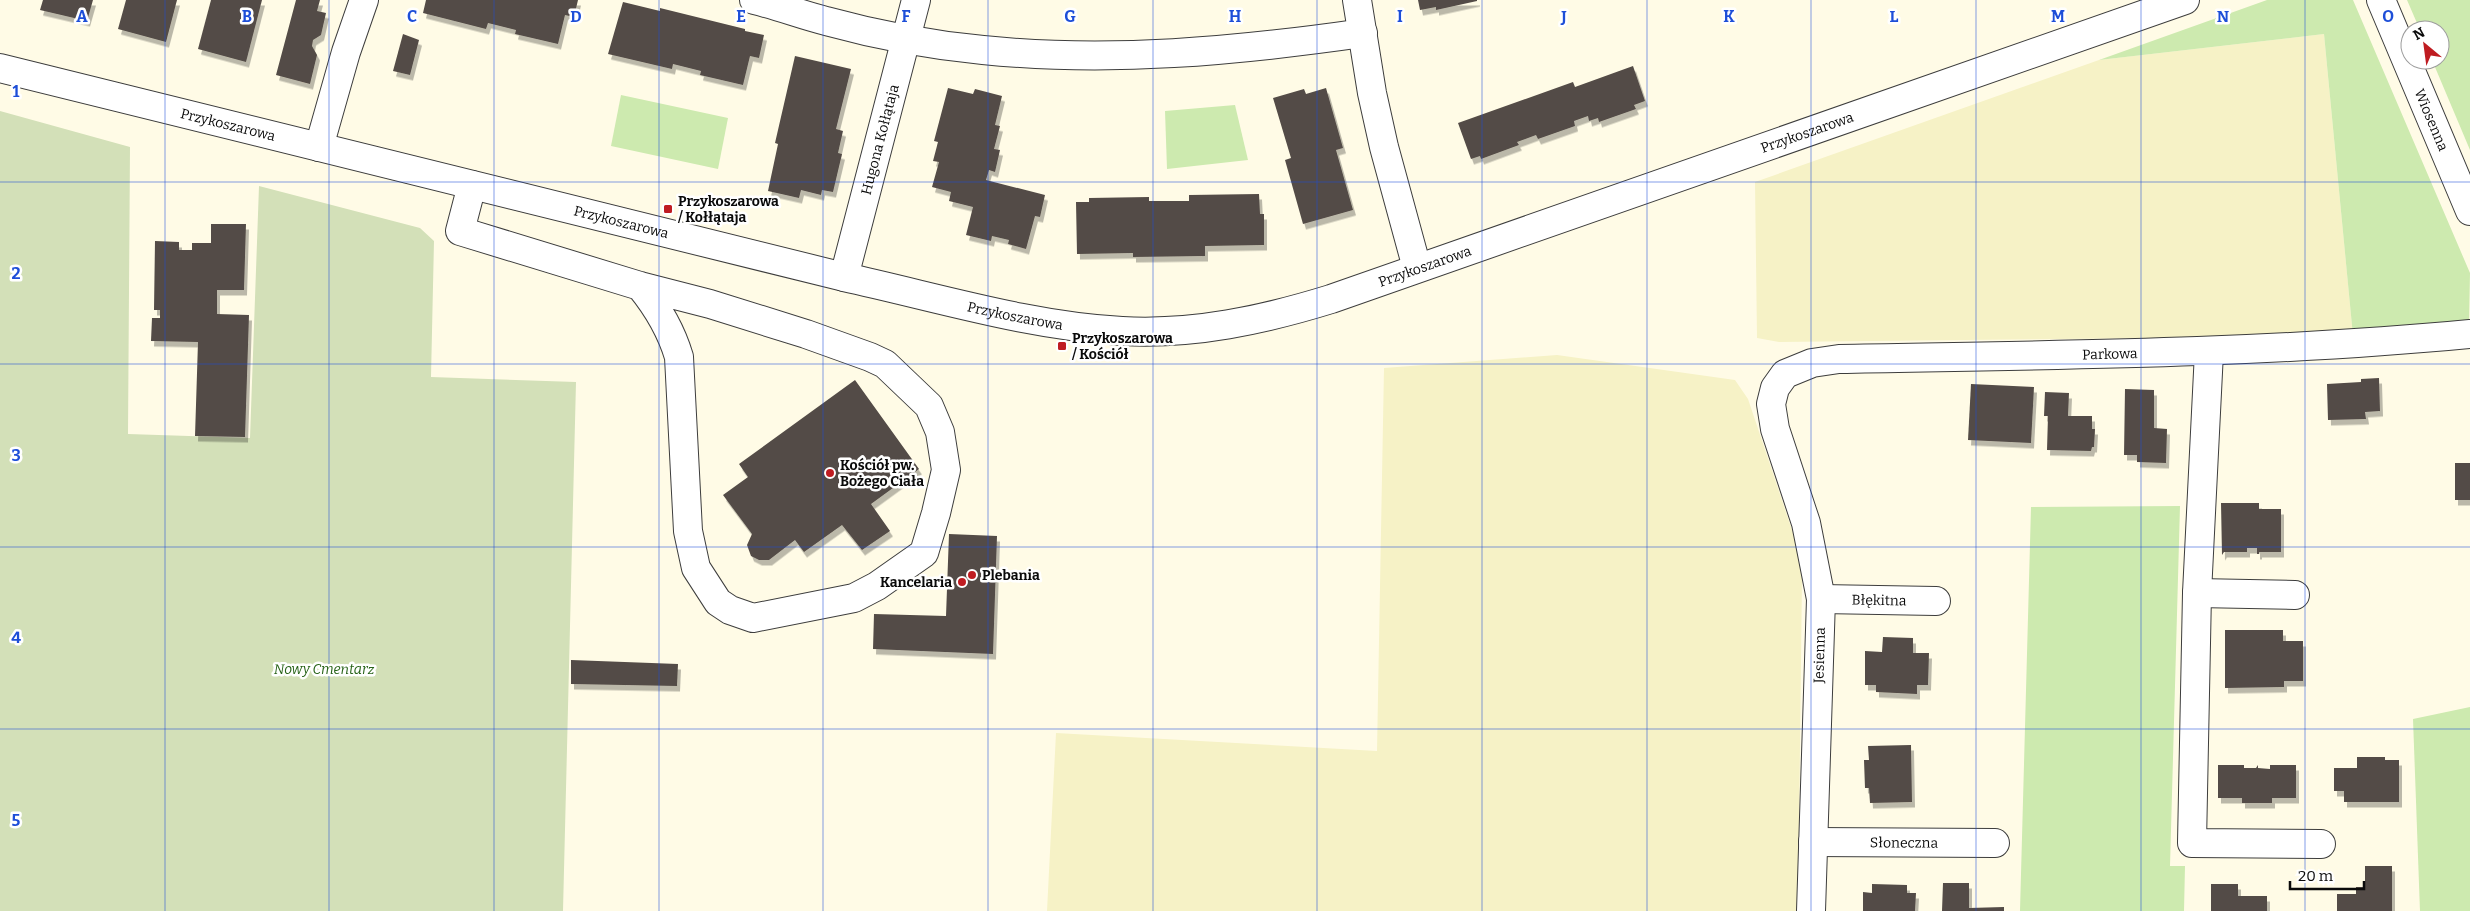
<svg xmlns="http://www.w3.org/2000/svg" width="2470" height="911" font-family="Bitter,serif">
<style>
.farmland{fill:#f6f2c6}
.green{fill:#cdeaaf}
.cemetery{fill:#d3e0b8}
.building{fill:#534b46;filter:url(#shadow)}
.lines{fill:none;stroke-linecap:round;stroke-linejoin:round}
.minor-casing{stroke:#3d3d3d;stroke-width:30}
.minor{stroke:#fff;stroke-width:28}
.grid{fill:none;stroke:#1d4ed8;stroke-width:1;stroke-opacity:0.55}
.poi-dot{fill:#bf1c21;stroke:#fff;stroke-width:2}
.labels{text-anchor:middle;stroke-width:5;stroke-linejoin:round;paint-order:stroke}
.street-label{font-size:14px;fill:#0a0a0a;stroke:#fff}
.poi-label{font-size:14px;font-weight:bold;fill:#0a0a0a;stroke:#fff;text-anchor:start}
.park-label{font-size:14px;font-style:italic;fill:#276318;stroke:#fff}
.grid-label{font-size:16px;text-anchor:middle;font-weight:bold;fill:#1d4ed8;stroke:#fff;stroke-width:5;stroke-linejoin:round;paint-order:stroke}
</style>
<defs>
<filter id="shadow"><feDropShadow dx="3" dy="5.5" stdDeviation="0" flood-color="#0004"/></filter>
</defs>
<rect width="100%" height="100%" fill="#fffbe6"/>
<g class="farmland">
<path d="M 2324,34 L 2353,336 L 1779,342 L 1757,338 L 1755,182 L 2099,60 Z"/>
<path d="M 1557,355 L 1735,380 L 1748,399 L 1797,545 L 1802,578 L 1798,911 L 1047,911 L 1056,733 L 1377,751 L 1384,368 Z"/>
</g>
<g class="green">
<path d="M 2267,0 L 2353,0 L 2470,273 L 2469,324 L 2353,336 L 2324,34 L 2099,60 Z"/>
<path d="M 2407,0 L 2470,0 L 2470,150 L 2432,60 L 2440,60 L 2440,30 L 2420,30 Z"/>
<path d="M 621,95 L 728,118 L 718,169 L 611,146 Z"/>
<path d="M 1235,105 L 1248,160 L 1167,169 L 1165,111 Z"/>
<path d="M 2180,506 L 2170,866 L 2185,866 L 2184,911 L 2020,911 L 2031,507 Z"/>
<path d="M 2470,707 L 2470,911 L 2420,911 L 2413,719 Z"/>
</g>
<path class="cemetery" d="M 0,111 L 130,147 L 128,434 L 250,438 L 259,186 L 420,228 L 434,241 L 431,377 L 576,382 L 563,911 L 0,911 Z"/>
<g class="building">
<path d="M 43,0 L 93,0 L 87,21 L 40,10 Z"/>
<path d="M 126,0 L 177,0 L 166,42 L 118,29 Z"/>
<path d="M 211,0 L 262,0 L 246,62 L 198,49 Z"/>
<path d="M 296,0 L 320,0 L 317,11 L 326,13 L 321,35 L 313,40 L 312,46 L 317,55 L 310,84 L 276,75 Z"/>
<path d="M 426,0 L 578,0 L 574,17 L 565,15 L 558,44 L 515,34 L 516,30 L 488,23 L 486,29 L 423,13 Z"/>
<path d="M 1418,0 L 1477,0 L 1477,1 L 1436,10 L 1436,7 L 1420,10 Z"/>
<path d="M 623,2 L 660,11 L 660,8 L 745,29 L 745,31 L 764,35 L 759,58 L 750,56 L 743,85 L 700,75 L 701,71 L 673,64 L 672,69 L 608,54 Z"/>
<path d="M 403,34 L 419,40 L 410,75 L 393,71 Z"/>
<path d="M 795,56 L 851,69 L 836,129 L 843,131 L 838,153 L 842,154 L 833,192 L 822,190 L 821,195 L 801,190 L 799,198 L 768,191 L 778,144 L 775,143 Z"/>
<path d="M 1633,66 L 1645,101 L 1634,105 L 1636,109 L 1599,122 L 1598,118 L 1589,121 L 1588,116 L 1574,121 L 1575,126 L 1538,139 L 1536,135 L 1517,142 L 1519,145 L 1481,159 L 1480,156 L 1471,159 L 1458,123 L 1573,82 L 1575,87 Z"/>
<path d="M 948,88 L 973,94 L 975,89 L 1002,96 L 995,125 L 1000,126 L 994,149 L 1000,150 L 995,172 L 989,170 L 986,180 L 1045,195 L 1040,217 L 1035,216 L 1026,249 L 1008,244 L 1009,240 L 992,236 L 991,241 L 966,235 L 973,207 L 949,201 L 951,192 L 932,187 L 939,162 L 933,161 L 938,142 L 934,141 Z"/>
<path d="M 1326,88 L 1343,148 L 1336,150 L 1353,210 L 1303,224 L 1285,160 L 1291,158 L 1273,98 L 1304,89 L 1306,94 Z"/>
<path d="M 1259,194 L 1260,214 L 1264,214 L 1264,245 L 1205,246 L 1205,256 L 1133,257 L 1133,253 L 1077,254 L 1076,202 L 1089,202 L 1089,198 L 1149,197 L 1149,201 L 1189,201 L 1189,195 Z"/>
<path d="M 211,224 L 246,224 L 244,290 L 217,290 L 217,314 L 249,315 L 245,437 L 195,436 L 198,342 L 151,341 L 152,318 L 160,318 L 160,310 L 154,310 L 155,241 L 179,242 L 179,250 L 192,250 L 192,243 L 211,243 Z"/>
<path d="M 2379,378 L 2380,411 L 2365,412 L 2366,419 L 2328,420 L 2327,384 L 2361,382 L 2361,379 Z"/>
<path d="M 855,380 L 919,469 L 871,504 L 890,531 L 862,550 L 842,525 L 804,552 L 795,540 L 769,560 L 759,560 L 751,556 L 747,545 L 752,534 L 723,495 L 748,477 L 739,464 Z"/>
<path d="M 1971,384 L 2034,387 L 2031,443 L 1968,440 Z"/>
<path d="M 2125,389 L 2154,390 L 2154,428 L 2167,429 L 2166,463 L 2137,462 L 2137,455 L 2124,455 Z"/>
<path d="M 2045,392 L 2069,393 L 2068,416 L 2092,416 L 2092,429 L 2095,429 L 2094,447 L 2092,447 L 2091,451 L 2047,450 L 2048,416 L 2044,416 Z"/>
<rect x="2455" y="463" width="15" height="37"/>
<path d="M 2221,503 L 2259,503 L 2259,509 L 2281,509 L 2281,552 L 2259,552 L 2259,554 L 2257,554 L 2257,548 L 2247,548 L 2247,552 L 2224,552 L 2222,555 Z"/>
<path d="M 949,534 L 997,536 L 993,654 L 873,649 L 874,614 L 946,616 Z"/>
<path d="M 2225,630 L 2283,630 L 2283,641 L 2303,641 L 2303,681 L 2284,681 L 2284,687 L 2225,688 Z"/>
<path d="M 1883,637 L 1913,638 L 1913,653 L 1929,653 L 1928,685 L 1917,685 L 1917,694 L 1876,692 L 1876,685 L 1865,685 L 1865,651 L 1882,652 Z"/>
<path d="M 571,660 L 678,664 L 677,686 L 571,684 Z"/>
<path d="M 1911,745 L 1912,802 L 1870,803 L 1869,788 L 1865,788 L 1864,760 L 1869,760 L 1868,746 Z"/>
<path d="M 2357,757 L 2385,757 L 2385,760 L 2399,760 L 2399,802 L 2344,802 L 2344,791 L 2334,791 L 2334,768 L 2357,768 Z"/>
<path d="M 2218,765 L 2244,765 L 2244,768 L 2256,768 L 2258,765 L 2258,768 L 2270,769 L 2270,765 L 2296,765 L 2296,798 L 2272,798 L 2272,803 L 2242,803 L 2242,798 L 2218,798 Z"/>
<path d="M 2365,866 L 2392,866 L 2392,911 L 2337,911 L 2337,894 L 2356,894 L 2356,887 L 2365,887 Z"/>
<path d="M 1943,883 L 1969,883 L 1969,908 L 2004,907 L 2004,911 L 1942,911 Z"/>
<path d="M 1872,884 L 1907,885 L 1907,893 L 1916,893 L 1915,911 L 1863,911 L 1863,892 L 1872,893 Z"/>
<path d="M 2211,884 L 2238,884 L 2238,896 L 2267,896 L 2267,911 L 2211,911 Z"/>
</g>
<g class="lines">
<defs>
<g id="minor">
<path d="M 754,0 C 779,6 802,15 826,21 C 877,35 930,45 983,50 C 1110,63 1237,51 1363,33"/>
<path d="M 1357,0 L 1372,93 L 1384,147 L 1417,268"/>
<path id="s1" d="M 2381,0 L 2470,211"/>
<path id="s2" d="M 0,68 L 844,277 C 936,297 1029,326 1122,331 C 1194,335 1263,320 1331,299 L 2185,0"/>
<path d="M 319,147 L 346,52 L 364,0"/>
<path d="M 472,185 L 460,231 L 640,286 L 710,304 L 806,334 L 870,357 L 885,364 L 929,406 L 940,432 L 946,470 L 936,513 L 924,553 L 877,586 L 854,598 L 753,618 L 730,610 L 718,602 L 696,568 L 688,531 L 679,357 C 671,330 658,308 640,286"/>
<path id="s3" d="M 844,277 L 916,0"/>
<path d="M 2209,352 L 2197,593 L 2192,843 L 2321,844"/>
<path d="M 2197,593 L 2295,595"/>
<path id="s4" d="M 1821,599 L 1936,601"/>
<path id="s5" d="M 1813,842 L 1995,843"/>
<path id="s6" d="M 1811,911 L 1821,599 L 1806,523 L 1775,429 L 1771,404 L 1775,388 L 1785,374 L 1812,363 L 1839,359 C 2050,355 2260,354 2470,334"/>
</g>
</defs>
<use href="#minor" class="minor-casing"/>
<use href="#minor" class="minor"/>
</g>
<path class="grid" d="M 165,0 L 165,911M 329,0 L 329,911M 494,0 L 494,911M 659,0 L 659,911M 823,0 L 823,911M 988,0 L 988,911M 1153,0 L 1153,911M 1317,0 L 1317,911M 1482,0 L 1482,911M 1647,0 L 1647,911M 1811,0 L 1811,911M 1976,0 L 1976,911M 2141,0 L 2141,911M 2305,0 L 2305,911M 0,182 L 2470,182M 0,364 L 2470,364M 0,547 L 2470,547M 0,729 L 2470,729"/>
<g class="poi-dot">
<rect x="663" y="204" width="10" height="10" rx="2.5"/>
<rect x="1057" y="341" width="10" height="10" rx="2.5"/>
<circle cx="830" cy="473" r="5"/>
<circle cx="972" cy="575" r="5"/>
<circle cx="962" cy="582" r="5"/>
</g>
<g class="labels">
<g class="street-label">
<text dy="5" stroke="none"><textPath href="#s1" startOffset="130">Wiosenna</textPath></text>
<text dy="5" stroke="none"><textPath href="#s2" startOffset="235">Przykoszarowa</textPath></text>
<text dy="5" stroke="none"><textPath href="#s2" startOffset="1870">Przykoszarowa</textPath></text>
<text dy="5" stroke="none"><textPath href="#s3" startOffset="142">Hugona Kołłątaja</textPath></text>
<text dy="5" stroke="none"><textPath href="#s2" startOffset="640">Przykoszarowa</textPath></text>
<text dy="5" stroke="none"><textPath href="#s2" startOffset="1465">Przykoszarowa</textPath></text>
<text dy="5" stroke="none"><textPath href="#s2" startOffset="1045">Przykoszarowa</textPath></text>
<text dy="5" stroke="none"><textPath href="#s6" startOffset="875">Parkowa</textPath></text>
<text dy="5" stroke="none"><textPath href="#s4" startOffset="58">Błękitna</textPath></text>
<text dy="5" stroke="none"><textPath href="#s6" startOffset="256">Jesienna</textPath></text>
<text dy="5" stroke="none"><textPath href="#s5" startOffset="91">Słoneczna</textPath></text>
</g>
<g class="poi-label">
<text x="678" y="206">Przykoszarowa<tspan x="678" dy="16">/ Kołłątaja</tspan></text>
<text x="1072" y="343">Przykoszarowa<tspan x="1072" dy="16">/ Kościół</tspan></text>
<text x="840" y="470">Kościół pw.<tspan x="840" dy="16">Bożego Ciała</tspan></text>
<text x="982" y="580">Plebania</text>
<text x="952" y="587" text-anchor="end">Kancelaria</text>
</g>
<g class="park-label">
<text x="324" y="674">Nowy Cmentarz</text>
</g>
</g>
<g class="grid-label">
<text x="82" y="22">A</text>
<text x="247" y="22">B</text>
<text x="412" y="22">C</text>
<text x="576" y="22">D</text>
<text x="741" y="22">E</text>
<text x="906" y="22">F</text>
<text x="1070" y="22">G</text>
<text x="1235" y="22">H</text>
<text x="1400" y="22">I</text>
<text x="1564" y="22">J</text>
<text x="1729" y="22">K</text>
<text x="1894" y="22">L</text>
<text x="2058" y="22">M</text>
<text x="2223" y="22">N</text>
<text x="2388" y="22">O</text>
<text x="16" y="97">1</text>
<text x="16" y="279">2</text>
<text x="16" y="461">3</text>
<text x="16" y="643">4</text>
<text x="16" y="826">5</text>
</g>
<g transform="translate(2425 45) rotate(331)"><circle r="24" fill="#ffffff" stroke="#9d9d9d"/>
<path d="M0-4L9 19L0 12L-9 19Z" fill="#bf1c21"/>
<text y="-8" font-size="14" font-weight="bold" text-anchor="middle" fill="#0a0a0a">N</text>
</g>
<path d="M2290 881v8h74v-8" fill="none" stroke="#0a0a0a" stroke-width="2.5"/>
<text x="2298" y="881" font-size="15" fill="#0a0a0a" stroke="#ffffff" stroke-width="4" paint-order="stroke">20 m</text>
</svg>
